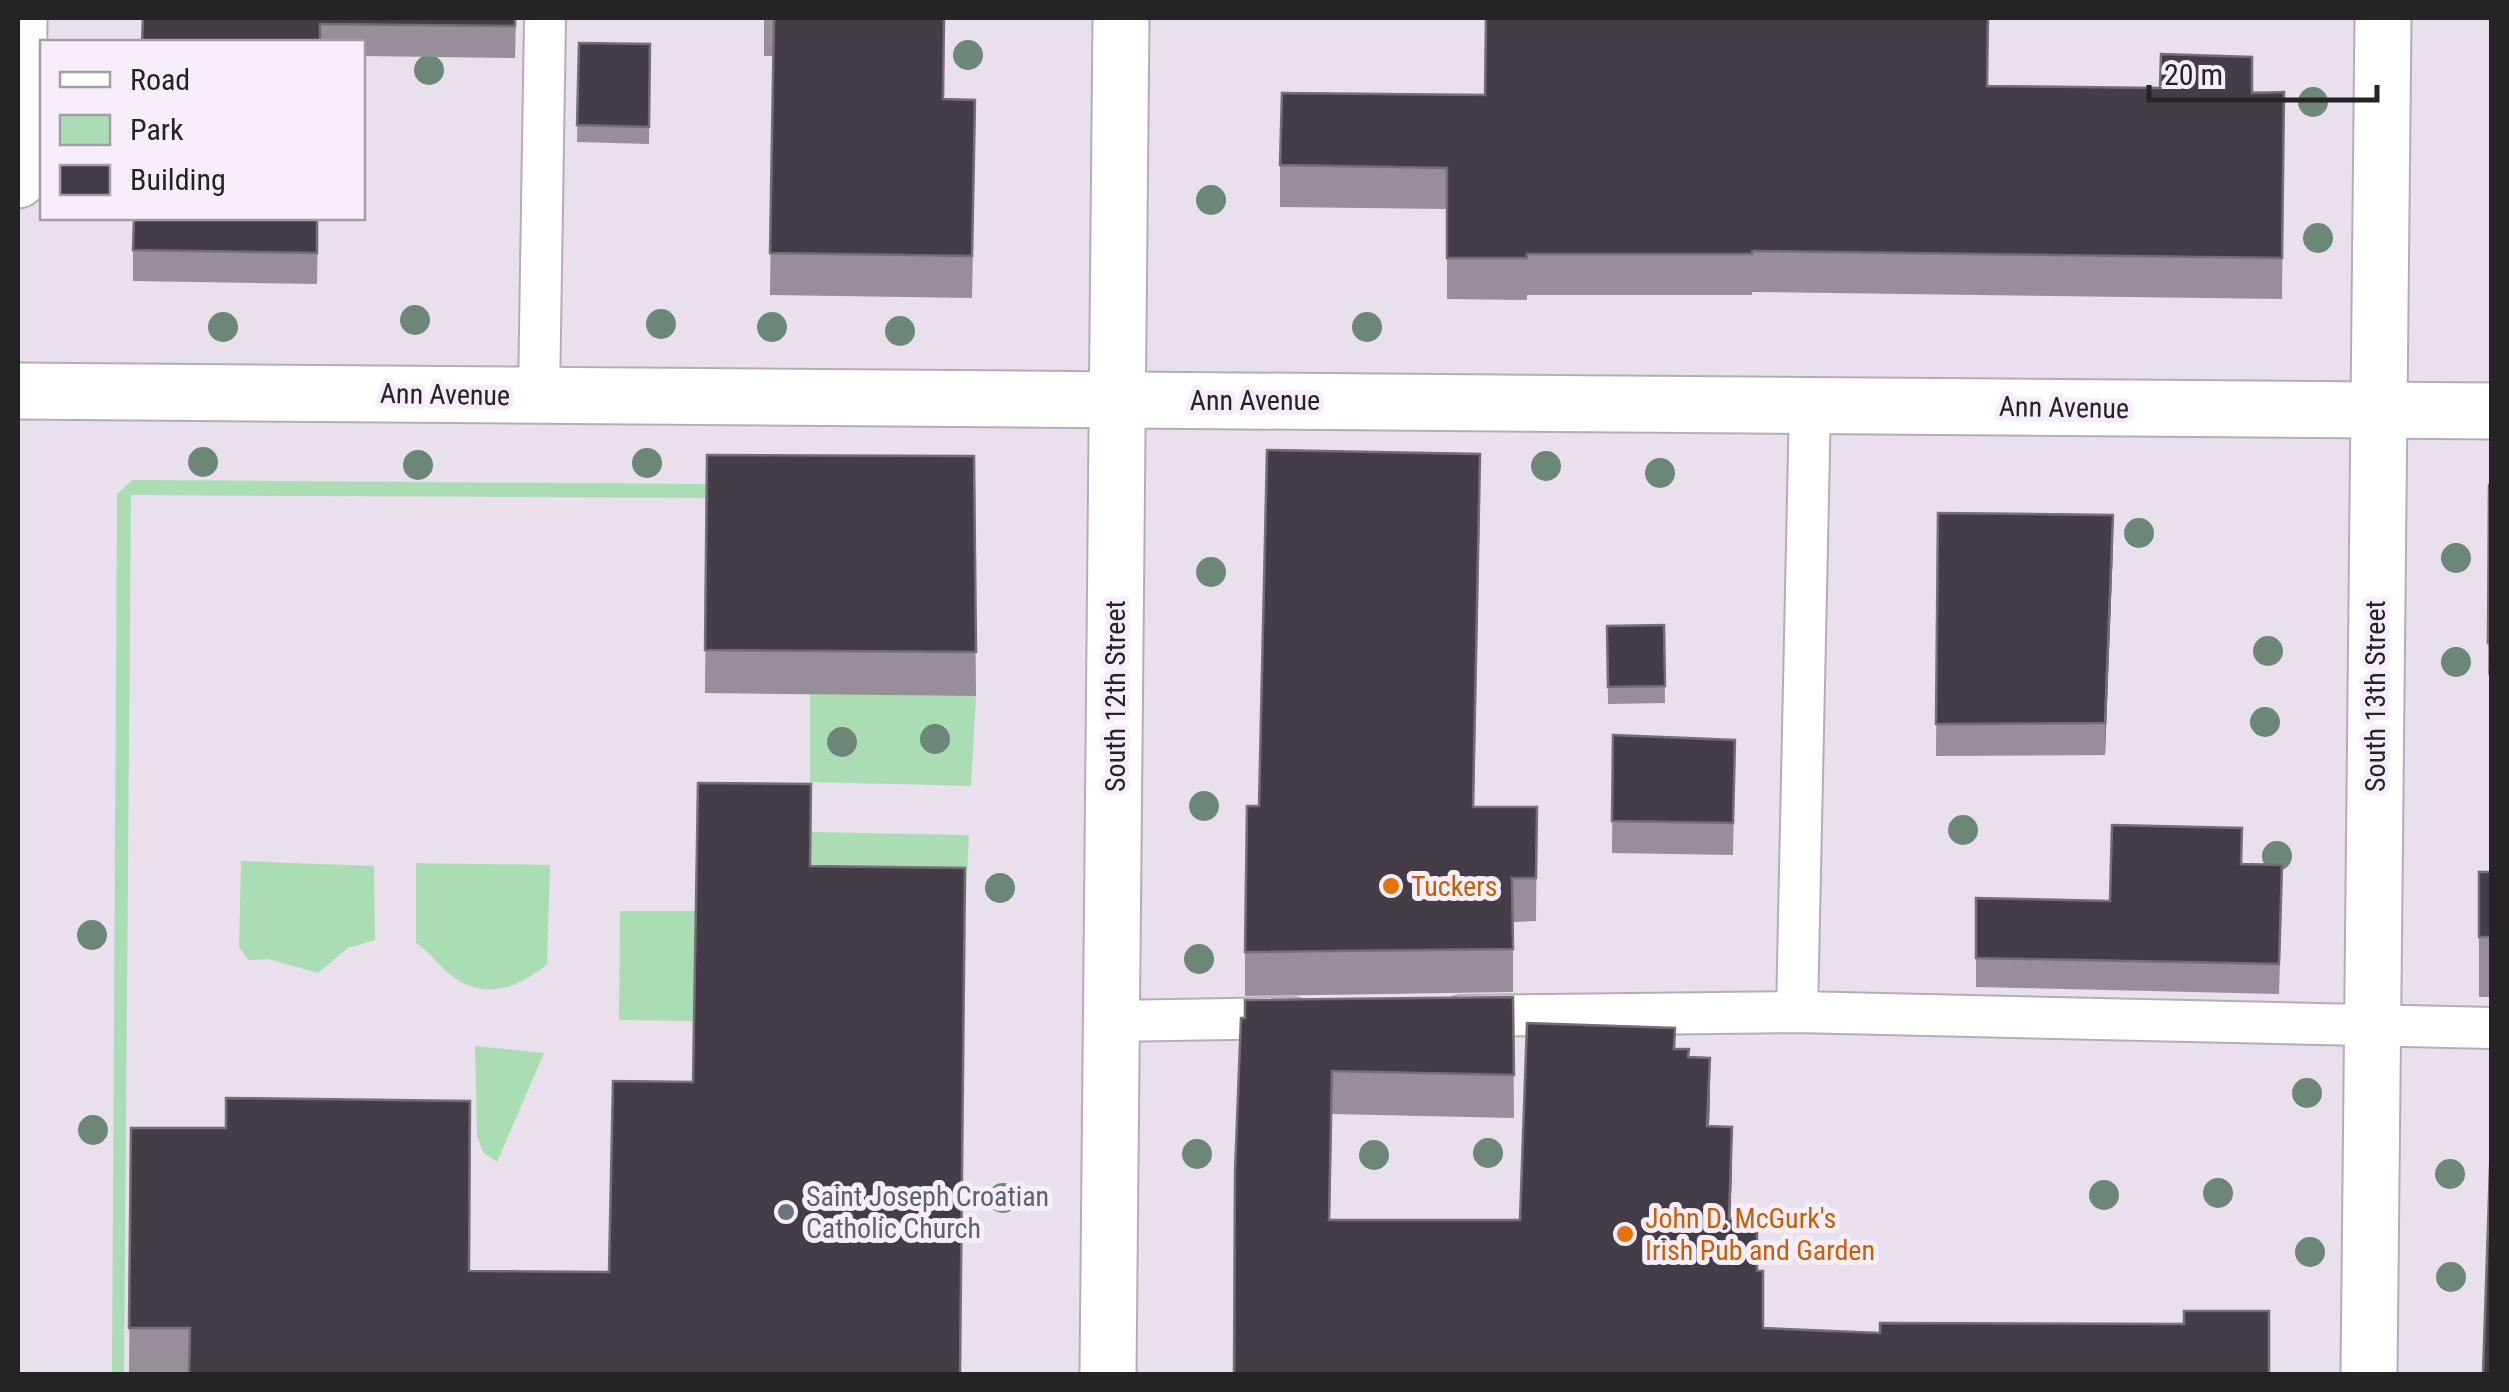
<svg xmlns="http://www.w3.org/2000/svg" width="2509" height="1392" font-family="'Roboto Condensed',sans-serif">
<style>
.green{fill:#abddb4}
.lines{fill:none;stroke-linecap:round;stroke-linejoin:round}
.lane-casing{stroke:#b6acb8;stroke-width:44}
.street-casing{stroke:#b6acb8;stroke-width:59}
.secondary-casing{stroke:#b6acb8;stroke-width:59}
.lane{stroke:#fff;stroke-width:40}
.street{stroke:#fff;stroke-width:55}
.secondary{stroke:#fff;stroke-width:55}
.tree{fill:#6c8678}
.wall{fill:#978e9a}
.shaded-wall{fill:#766d78}
.building{fill:#443c46;stroke:#766d78;stroke-width:2.5}
.food-dot{fill:#e8710a;stroke:#f8edfa;stroke-width:4}
.worship-dot{fill:#6b7280;stroke:#f8edfa;stroke-width:4}
.labels{text-anchor:middle;stroke-width:10;stroke-linejoin:round;paint-order:stroke}
.street-label{font-size:28px;fill:#262327;stroke:#f8edfa}
.food-label{font-size:28px;fill:#c56008;stroke:#f8edfa;text-anchor:start}
.worship-label{font-size:28px;fill:#5b616d;stroke:#f8edfa;text-anchor:start}
</style>
<rect width="100%" height="100%" fill="#eae0ed"/>
<g class="green">
<path d="M 132,480 L 707,484 L 707,498 L 131,495 L 124,1374 L 112,1374 L 117,494 Z"/>
<path d="M 810,694 L 976,696 L 971,786 L 810,782 Z"/>
<path d="M 811,832 L 969,835 L 965,916 L 810,914 Z"/>
<path d="M 241,861 L 374,866 L 375,940 L 348,948 L 318,973 L 268,959 L 248,960 L 239,947 Z"/>
<path d="M 416,863 L 550,865 L 547,964 C 519,988 484,1001 452,976 C 439,966 430,952 416,943 Z"/>
<path d="M 620,911 L 696,911 L 694,1021 L 619,1020 Z"/>
<path d="M 475,1046 L 544,1053 L 497,1162 L 483,1152 L 477,1136 Z"/>
</g>
<g class="lines">
<defs>
<g id="lane">
<path d="M 539,395 L 545,18"/>
<path d="M 1797,1012 L 1810,404"/>
<path d="M 1461,1016 L 1797,1012 L 2492,1028"/>
<path d="M 1113,1021 L 1293,1018"/>
</g>
<g id="street">
<path d="M 18,180 L 19,18"/>
<path d="M 18,391 L 2492,411"/>
<path d="M 2369,1374 L 2383,18"/>
</g>
<path id="secondary" d="M 1108,1374 L 1121,18"/>
</defs>
<use href="#lane" class="lane-casing"/>
<use href="#street" class="street-casing"/>
<use href="#secondary" class="secondary-casing"/>
<use href="#lane" class="lane"/>
<use href="#street" class="street"/>
<use href="#secondary" class="secondary"/>
</g>
<g class="tree">
<circle cx="968" cy="55" r="15"/>
<circle cx="429" cy="70" r="15"/>
<circle cx="2313" cy="102" r="15"/>
<circle cx="1211" cy="200" r="15"/>
<circle cx="2318" cy="238" r="15"/>
<circle cx="415" cy="320" r="15"/>
<circle cx="661" cy="324" r="15"/>
<circle cx="223" cy="327" r="15"/>
<circle cx="772" cy="327" r="15"/>
<circle cx="1367" cy="327" r="15"/>
<circle cx="900" cy="331" r="15"/>
<circle cx="203" cy="462" r="15"/>
<circle cx="647" cy="463" r="15"/>
<circle cx="418" cy="465" r="15"/>
<circle cx="1546" cy="466" r="15"/>
<circle cx="1660" cy="473" r="15"/>
<circle cx="2139" cy="533" r="15"/>
<circle cx="2456" cy="558" r="15"/>
<circle cx="1211" cy="572" r="15"/>
<circle cx="2268" cy="651" r="15"/>
<circle cx="2456" cy="662" r="15"/>
<circle cx="2265" cy="722" r="15"/>
<circle cx="935" cy="739" r="15"/>
<circle cx="842" cy="742" r="15"/>
<circle cx="1204" cy="806" r="15"/>
<circle cx="1963" cy="830" r="15"/>
<circle cx="2277" cy="856" r="15"/>
<circle cx="1000" cy="888" r="15"/>
<circle cx="92" cy="935" r="15"/>
<circle cx="1199" cy="959" r="15"/>
<circle cx="2307" cy="1093" r="15"/>
<circle cx="93" cy="1130" r="15"/>
<circle cx="1488" cy="1153" r="15"/>
<circle cx="1197" cy="1154" r="15"/>
<circle cx="1374" cy="1155" r="15"/>
<circle cx="2450" cy="1174" r="15"/>
<circle cx="2218" cy="1193" r="15"/>
<circle cx="2104" cy="1195" r="15"/>
<circle cx="1003" cy="1198" r="15"/>
<circle cx="2310" cy="1252" r="15"/>
<circle cx="2451" cy="1277" r="15"/>
</g>
<g class="wall">
<path d="M 143,18 L 516,18 L 515,58 L 362,56 L 362,42 L 142,42 Z"/>
<path d="M 764,18 L 944,18 L 943,99 L 975,142 L 972,298 L 770,295 L 773,56 L 764,56 Z"/>
<path d="M 579,43 L 650,44 L 649,144 L 577,142 Z"/>
<path d="M 1988,86 L 2284,92 L 2282,299 L 1752,292 L 1752,295 L 1527,295 L 1527,300 L 1447,299 L 1447,209 L 1280,207 L 1280,165 L 1485,95 Z"/>
<path d="M 318,218 L 317,284 L 133,281 L 133,250 Z"/>
<path d="M 707,455 L 974,456 L 976,696 L 705,693 Z"/>
<path d="M 2489,485 L 2492,485 L 2492,675 L 2488,675 Z"/>
<path d="M 1480,497 L 1474,807 L 1537,807 L 1536,921 L 1513,922 L 1513,992 L 1245,996 L 1245,952 Z"/>
<path d="M 1938,513 L 2113,547 L 2105,755 L 1936,756 Z"/>
<path d="M 1664,625 L 1665,703 L 1608,704 L 1607,626 Z"/>
<path d="M 1613,735 L 1735,740 L 1733,855 L 1612,853 Z"/>
<path d="M 2242,864 L 2282,894 L 2279,994 L 1976,987 L 1976,898 L 2110,901 Z"/>
<path d="M 810,866 L 960,1374 L 129,1374 L 131,1128 L 469,1271 L 609,1272 L 693,1082 Z"/>
<rect x="2479" y="872" width="13" height="125"/>
<path d="M 1513,997 L 1514,1118 L 1332,1114 L 1330,1220 L 1520,1220 L 1675,1049 L 1689,1057 L 1710,1101 L 1709,1126 L 1732,1170 L 1730,1219 L 1757,1271 L 1763,1328 L 2269,1374 L 1234,1374 L 1241,1018 Z"/>
</g>
<g class="shaded-wall">
<path d="M 2113,515 L 2113,547 L 2105,755 L 2105,723 Z"/>
<path d="M 1710,1058 L 1710,1101 L 1707,1168 L 1707,1126 Z"/>
<path d="M 1732,1127 L 1732,1170 L 1729,1261 L 1729,1219 Z"/>
</g>
<g class="building">
<path d="M 143,18 L 515,18 L 515,26 L 320,24 L 320,42 L 142,42 Z"/>
<path d="M 774,18 L 944,18 L 943,99 L 975,100 L 972,256 L 770,253 Z"/>
<path d="M 1486,18 L 1988,18 L 1987,86 L 2160,88 L 2161,54 L 2252,57 L 2252,93 L 2284,92 L 2282,258 L 1752,251 L 1752,254 L 1527,254 L 1527,258 L 1447,258 L 1447,168 L 1280,165 L 1282,93 L 1485,95 Z"/>
<path d="M 579,43 L 650,44 L 649,127 L 577,125 Z"/>
<path d="M 134,218 L 317,218 L 317,253 L 133,250 Z"/>
<path d="M 1267,450 L 1480,454 L 1473,807 L 1537,807 L 1536,878 L 1512,878 L 1513,949 L 1245,952 L 1247,806 L 1259,806 Z"/>
<path d="M 707,455 L 974,456 L 976,652 L 705,650 Z"/>
<path d="M 2489,485 L 2492,485 L 2492,643 L 2488,643 Z"/>
<path d="M 1938,513 L 2113,515 L 2105,723 L 1936,724 Z"/>
<path d="M 1664,625 L 1665,686 L 1608,687 L 1607,626 Z"/>
<path d="M 1613,735 L 1735,740 L 1733,823 L 1612,821 Z"/>
<path d="M 698,783 L 811,784 L 810,866 L 965,868 L 960,1374 L 189,1374 L 190,1328 L 129,1328 L 131,1128 L 226,1128 L 226,1098 L 470,1101 L 469,1271 L 609,1272 L 613,1081 L 693,1082 Z"/>
<path d="M 2112,825 L 2242,828 L 2241,864 L 2282,865 L 2279,964 L 1976,958 L 1976,898 L 2110,901 Z"/>
<rect x="2479" y="872" width="13" height="65"/>
<path d="M 1513,997 L 1514,1075 L 1332,1071 L 1329,1220 L 1520,1220 L 1527,1023 L 1675,1028 L 1674,1049 L 1689,1049 L 1688,1057 L 1710,1058 L 1707,1126 L 1732,1127 L 1729,1219 L 1757,1218 L 1757,1271 L 1763,1271 L 1763,1328 L 1880,1333 L 1880,1323 L 2184,1324 L 2184,1311 L 2269,1311 L 2269,1374 L 1234,1374 L 1235,1172 L 1241,1018 L 1245,1018 L 1245,1000 Z"/>
<path d="M 2492,1108 L 2492,1374 L 2483,1374 Z"/>
</g>
<g class="food-dot">
<circle cx="1391" cy="886" r="10"/>
<circle cx="1625" cy="1234" r="10"/>
</g>
<circle class="worship-dot" cx="786" cy="1212" r="10"/>
<g class="labels">
<g class="street-label">
<text transform="translate(445 394) rotate(1)" y="10">Ann Avenue</text>
<text x="1255" y="410">Ann Avenue</text>
<text transform="translate(2064 407) rotate(1)" y="10">Ann Avenue</text>
<text transform="translate(1115 696) rotate(-90)" y="10">South 12th Street</text>
<text transform="translate(2375 696) rotate(-90)" y="10">South 13th Street</text>
</g>
<g class="food-label">
<text x="1411" y="896">Tuckers</text>
<text x="1645" y="1228">John D. McGurk's<tspan x="1645" dy="32">Irish Pub and Garden</tspan></text>
</g>
<g class="worship-label">
<text x="806" y="1206">Saint Joseph Croatian<tspan x="806" dy="32">Catholic Church</tspan></text>
</g>
</g>
<rect width="2509" height="1392" fill="none" stroke="#262327" stroke-width="40"/>
<rect x="40" y="40" width="325" height="180" fill="#f8edfa" stroke="#a49ca6" stroke-width="2.5"/>
<rect x="60" y="72" width="50" height="15" fill="#ffffff" stroke="#a49ca6" stroke-width="2.5"/>
<text x="130" y="90" font-size="30" fill="#262327">Road</text>
<rect x="60" y="115" width="50" height="30" fill="#abddb4" stroke="#a49ca6" stroke-width="2.5"/>
<text x="130" y="140" font-size="30" fill="#262327">Park</text>
<rect x="60" y="165" width="50" height="30" fill="#443c46" stroke="#a49ca6" stroke-width="2.5"/>
<text x="130" y="190" font-size="30" fill="#262327">Building</text>
<path d="M2149 85v15h228v-15" fill="none" stroke="#262327" stroke-width="5"/>
<text x="2164" y="85" font-size="30" fill="#262327" stroke="#f8edfa" stroke-width="8" paint-order="stroke">20 m</text>
</svg>
